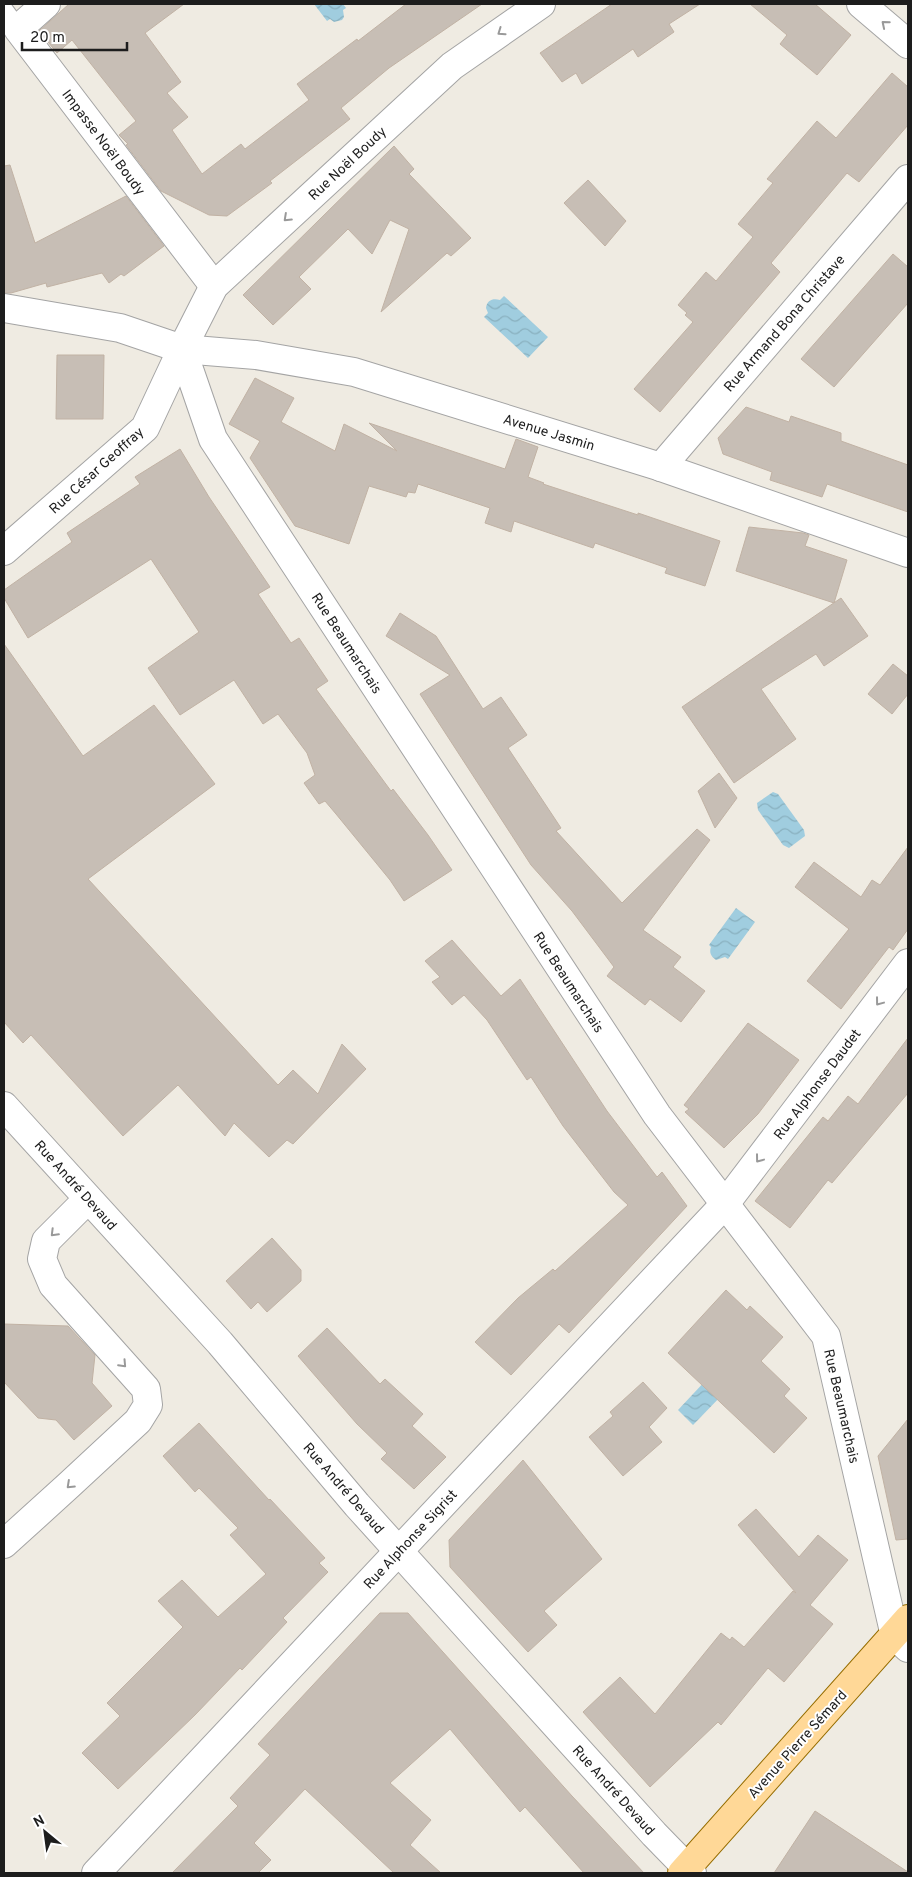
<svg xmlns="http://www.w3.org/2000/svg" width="912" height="1877" font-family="Overpass,sans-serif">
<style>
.water{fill:url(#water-waves)}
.building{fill:#c7beb5;stroke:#c1b2a4}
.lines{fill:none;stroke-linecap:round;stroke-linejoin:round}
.service-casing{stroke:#a4a4a4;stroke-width:20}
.minor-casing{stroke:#a4a4a4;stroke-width:30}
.tertiary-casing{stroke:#a4a4a4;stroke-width:30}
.primary-casing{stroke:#966d00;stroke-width:30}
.service{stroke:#fff;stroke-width:18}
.minor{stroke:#fff;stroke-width:28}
.tertiary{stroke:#fff;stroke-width:28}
.primary{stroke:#ffd897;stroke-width:28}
.oneway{stroke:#999}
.labels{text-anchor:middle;stroke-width:4;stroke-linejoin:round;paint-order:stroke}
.street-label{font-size:14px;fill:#1d1d1d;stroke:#fff}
</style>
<defs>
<pattern id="water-waves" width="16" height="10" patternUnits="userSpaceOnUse" patternTransform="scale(1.25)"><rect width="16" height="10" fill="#a0cddf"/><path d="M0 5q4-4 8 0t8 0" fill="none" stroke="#89b0bf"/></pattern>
</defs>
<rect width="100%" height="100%" fill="#efebe2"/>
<g class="water">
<path d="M 314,4 L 343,4 L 346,8 L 343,10 L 344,17 L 342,20 L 334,22 L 330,19 L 327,21 Z"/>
<path d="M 504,296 L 548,337 L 528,358 L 484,317 L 488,313 L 486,308 C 487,300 493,298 500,300 Z"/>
<path d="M 773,792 L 778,794 L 804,830 L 805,836 L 789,848 L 783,845 L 758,810 L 757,803 Z"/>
<path d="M 736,908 L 755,922 L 728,959 L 725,957 L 716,960 C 711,956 709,953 711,947 L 709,945 Z"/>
<path d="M 708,1378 L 724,1393 L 693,1425 L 678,1410 Z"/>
</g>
<g class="building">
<path d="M 69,4 L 184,4 L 145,33 L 181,82 L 167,93 L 188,117 L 172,130 L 202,174 L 241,144 L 245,149 L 309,100 L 297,84 L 357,39 L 358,41 L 406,4 L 482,4 L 389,68 L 341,108 L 350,119 L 270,181 L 272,183 L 227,216 L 209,215 L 161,191 L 126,145 L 128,144 L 119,135 L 136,121 L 72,40 L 57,53 L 39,31 Z"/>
<path d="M 612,4 L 700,4 L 669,24 L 674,32 L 638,57 L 633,49 L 582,84 L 576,73 L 562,82 L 540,53 Z"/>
<path d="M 750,4 L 815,4 L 851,35 L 817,75 L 780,44 L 787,35 Z"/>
<path d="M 892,73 L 908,87 L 908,125 L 859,182 L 847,173 L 771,263 L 780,272 L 660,412 L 634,389 L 693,322 L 685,315 L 687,313 L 678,305 L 706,272 L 716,281 L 753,237 L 738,224 L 773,183 L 767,179 L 817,121 L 836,138 Z"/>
<path d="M 394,146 L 414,169 L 409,174 L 471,238 L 451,256 L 447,253 L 381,312 L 409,229 L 390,220 L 372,254 L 348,229 L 299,277 L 311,289 L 273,325 L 243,295 Z"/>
<path d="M 10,165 L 35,243 L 126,196 L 164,246 L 124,276 L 121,274 L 109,283 L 102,273 L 47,287 L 46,283 L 11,293 L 4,293 L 4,166 Z"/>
<path d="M 588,180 L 626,221 L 605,246 L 564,203 Z"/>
<path d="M 893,254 L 908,267 L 908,303 L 834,387 L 801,359 Z"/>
<path d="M 57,355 L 104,355 L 103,419 L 56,419 Z"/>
<path d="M 255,378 L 294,398 L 281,422 L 335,451 L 344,424 L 397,451 L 369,423 L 505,469 L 516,439 L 538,447 L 528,477 L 544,483 L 543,484 L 638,515 L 638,513 L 720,541 L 705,586 L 665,573 L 667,568 L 595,543 L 593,548 L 514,521 L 511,532 L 485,523 L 490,508 L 418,484 L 415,493 L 408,492 L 406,497 L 369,486 L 349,544 L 295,526 L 250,458 L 260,441 L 229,424 Z"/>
<path d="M 746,407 L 789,422 L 791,416 L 841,433 L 841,441 L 908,465 L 908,512 L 827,484 L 822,497 L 770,480 L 772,472 L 723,454 L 718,438 Z"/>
<path d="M 180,449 L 209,497 L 270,587 L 258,594 L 291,643 L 299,638 L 328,681 L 316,689 L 391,791 L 393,789 L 428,835 L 452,870 L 404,901 L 390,880 L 336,814 L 325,801 L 319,804 L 304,783 L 315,775 L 307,753 L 278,714 L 263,724 L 234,680 L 180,715 L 148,668 L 199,632 L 151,559 L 28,638 L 4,598 L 4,590 L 72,542 L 67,533 L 140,484 L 135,477 Z"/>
<path d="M 749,527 L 803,533 L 809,535 L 805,546 L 847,560 L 834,603 L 736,571 Z"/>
<path d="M 841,598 L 868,636 L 824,666 L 816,654 L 761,689 L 796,739 L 734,783 L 682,707 Z"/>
<path d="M 400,613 L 436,636 L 483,709 L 501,697 L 527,735 L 508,748 L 561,828 L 556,831 L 622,903 L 697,829 L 710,840 L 643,930 L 681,957 L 673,967 L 705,991 L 681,1022 L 650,999 L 645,1005 L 607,976 L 614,967 L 572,911 L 531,865 L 420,694 L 450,675 L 386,636 Z"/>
<path d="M 4,644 L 83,756 L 154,705 L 215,784 L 88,879 L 278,1085 L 293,1070 L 318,1094 L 342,1044 L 366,1069 L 293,1144 L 287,1140 L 269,1157 L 234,1123 L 225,1136 L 178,1085 L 123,1136 L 31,1035 L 23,1043 L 4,1022 Z"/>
<path d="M 893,664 L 908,676 L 908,694 L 892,714 L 868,694 Z"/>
<path d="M 719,773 L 737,798 L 715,828 L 698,791 Z"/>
<path d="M 908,847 L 908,929 L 893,950 L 889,947 L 841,1009 L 807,981 L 849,929 L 795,887 L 814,862 L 861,897 L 872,880 L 880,885 Z"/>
<path d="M 452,940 L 501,996 L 520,979 L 607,1111 L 657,1177 L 662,1172 L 687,1206 L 569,1333 L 559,1324 L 511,1375 L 475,1342 L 518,1298 L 553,1269 L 555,1271 L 628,1205 L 614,1192 L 563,1126 L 531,1077 L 527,1080 L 487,1020 L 464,995 L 452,1005 L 432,982 L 440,977 L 425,961 Z"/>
<path d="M 748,1023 L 799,1060 L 758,1114 L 724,1148 L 685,1112 L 689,1109 L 684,1105 Z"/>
<path d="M 908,1038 L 908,1093 L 832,1183 L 828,1180 L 790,1228 L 755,1201 L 823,1117 L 828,1121 L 848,1096 L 858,1104 Z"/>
<path d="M 272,1238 L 301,1270 L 301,1281 L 267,1312 L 258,1302 L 251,1309 L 226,1281 Z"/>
<path d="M 726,1290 L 747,1310 L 750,1306 L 783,1337 L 761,1361 L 790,1389 L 784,1396 L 807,1418 L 774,1453 L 668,1353 Z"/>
<path d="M 4,1324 L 68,1326 L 95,1355 L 92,1383 L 112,1406 L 74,1440 L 56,1420 L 38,1418 L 4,1382 Z"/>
<path d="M 327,1328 L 380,1384 L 385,1379 L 423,1414 L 412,1426 L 446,1457 L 414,1489 L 381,1459 L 387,1453 L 357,1424 L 298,1356 Z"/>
<path d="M 643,1382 L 667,1408 L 649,1427 L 662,1442 L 623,1476 L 589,1437 L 613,1416 L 610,1412 Z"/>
<path d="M 908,1419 L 908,1539 L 896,1540 L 878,1456 Z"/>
<path d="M 199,1423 L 269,1500 L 270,1499 L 325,1558 L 319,1563 L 328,1572 L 283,1618 L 287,1622 L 242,1670 L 240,1668 L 195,1715 L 118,1789 L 82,1753 L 120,1716 L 107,1703 L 183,1627 L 158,1601 L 182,1580 L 218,1617 L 266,1574 L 230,1535 L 238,1528 L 199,1488 L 195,1492 L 163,1456 Z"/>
<path d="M 523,1460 L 602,1559 L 544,1611 L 557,1625 L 528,1652 L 450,1567 L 449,1540 Z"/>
<path d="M 756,1509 L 799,1557 L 818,1535 L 848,1560 L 810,1605 L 833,1624 L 784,1682 L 768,1668 L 721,1725 L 718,1722 L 650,1787 L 583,1712 L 620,1677 L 655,1714 L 721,1633 L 730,1640 L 732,1637 L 744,1647 L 793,1591 L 796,1593 L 738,1525 Z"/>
<path d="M 380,1613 L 408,1613 L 572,1796 L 644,1873 L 584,1873 L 525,1807 L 520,1812 L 450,1729 L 390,1783 L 431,1820 L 410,1845 L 441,1873 L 394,1873 L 305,1789 L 254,1843 L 271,1860 L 258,1873 L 172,1873 L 238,1806 L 230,1798 L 270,1755 L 258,1744 Z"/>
<path d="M 815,1811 L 908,1872 L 908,1873 L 774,1873 Z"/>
</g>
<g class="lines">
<defs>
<path id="service" d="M 4,10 L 18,29"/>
<g id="minor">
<path d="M 46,4 L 18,29 L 214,286"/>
<path d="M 861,4 L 908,44"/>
<path d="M 182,349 L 213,439 L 657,1115 L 826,1336 L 895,1636 L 908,1648"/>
<path d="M 661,467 L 908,179"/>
<path d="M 4,551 L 145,428 L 182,349 L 214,286 L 452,66 L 541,4"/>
<path d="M 4,1106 L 220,1343 L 357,1505 L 654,1834 L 692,1873"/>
<path d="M 4,1544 L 69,1485 L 138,1421 L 148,1405 L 146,1389 L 53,1285 L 42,1259 L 46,1241 L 88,1199"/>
<path d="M 96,1873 L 725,1204 L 908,963"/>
</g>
<path id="tertiary" d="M 4,308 L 120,328 L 182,349 L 256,355 L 354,372 L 661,467 L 908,553"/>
<path id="primary" d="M 682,1873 L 908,1619"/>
</defs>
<use href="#service" class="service-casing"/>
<use href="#minor" class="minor-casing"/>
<use href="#tertiary" class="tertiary-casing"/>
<use href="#primary" class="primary-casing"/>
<use href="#service" class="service"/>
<use href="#minor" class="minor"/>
<use href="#tertiary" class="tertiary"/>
<use href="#primary" class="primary"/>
</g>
<defs><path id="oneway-chevron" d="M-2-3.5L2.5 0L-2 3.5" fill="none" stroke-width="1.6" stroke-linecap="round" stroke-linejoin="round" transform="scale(1.25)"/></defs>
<g class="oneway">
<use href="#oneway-chevron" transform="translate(885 24) rotate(-140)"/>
<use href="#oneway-chevron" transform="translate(501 32) rotate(145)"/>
<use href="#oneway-chevron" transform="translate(287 218) rotate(137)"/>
<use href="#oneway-chevron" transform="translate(879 1002) rotate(127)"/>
<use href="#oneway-chevron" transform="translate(759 1159) rotate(127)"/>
<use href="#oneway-chevron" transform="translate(54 1233) rotate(135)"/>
<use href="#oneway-chevron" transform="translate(123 1364) rotate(47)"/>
<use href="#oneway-chevron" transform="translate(70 1485) rotate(137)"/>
</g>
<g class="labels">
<g class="street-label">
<text transform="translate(104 142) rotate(53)" y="5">Impasse Noël Boudy</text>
<text transform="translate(347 163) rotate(-43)" y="5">Rue Noël Boudy</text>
<text transform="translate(784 323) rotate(-49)" y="5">Rue Armand Bona Christave</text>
<text transform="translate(549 432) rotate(17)" y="5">Avenue Jasmin</text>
<text transform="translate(96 470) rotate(-42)" y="5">Rue César Geoffray</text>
<text transform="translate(347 643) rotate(57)" y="5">Rue Beaumarchais</text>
<text transform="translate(569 982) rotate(57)" y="5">Rue Beaumarchais</text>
<text transform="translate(817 1084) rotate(-53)" y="5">Rue Alphonse Daudet</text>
<text transform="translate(76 1185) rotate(48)" y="5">Rue André Devaud</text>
<text transform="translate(842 1406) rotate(77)" y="5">Rue Beaumarchais</text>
<text transform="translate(344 1488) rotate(49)" y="5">Rue André Devaud</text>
<text transform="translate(410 1539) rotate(-47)" y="5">Rue Alphonse Sigrist</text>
<text transform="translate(797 1744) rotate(-48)" y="5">Avenue Pierre Sémard</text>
<text transform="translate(614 1790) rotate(48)" y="5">Rue André Devaud</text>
</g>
</g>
<rect width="912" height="1877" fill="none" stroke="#1d1d1d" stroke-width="10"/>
<g transform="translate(45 1832) rotate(331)" stroke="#ffffff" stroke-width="4" paint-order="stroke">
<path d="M0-4L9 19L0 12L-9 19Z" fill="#1d1d1d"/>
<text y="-8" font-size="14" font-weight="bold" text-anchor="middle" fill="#1d1d1d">N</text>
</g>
<path d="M22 42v8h105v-8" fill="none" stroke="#1d1d1d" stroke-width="2.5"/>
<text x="30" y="42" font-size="15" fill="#1d1d1d" stroke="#ffffff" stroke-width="4" paint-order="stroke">20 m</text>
</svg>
